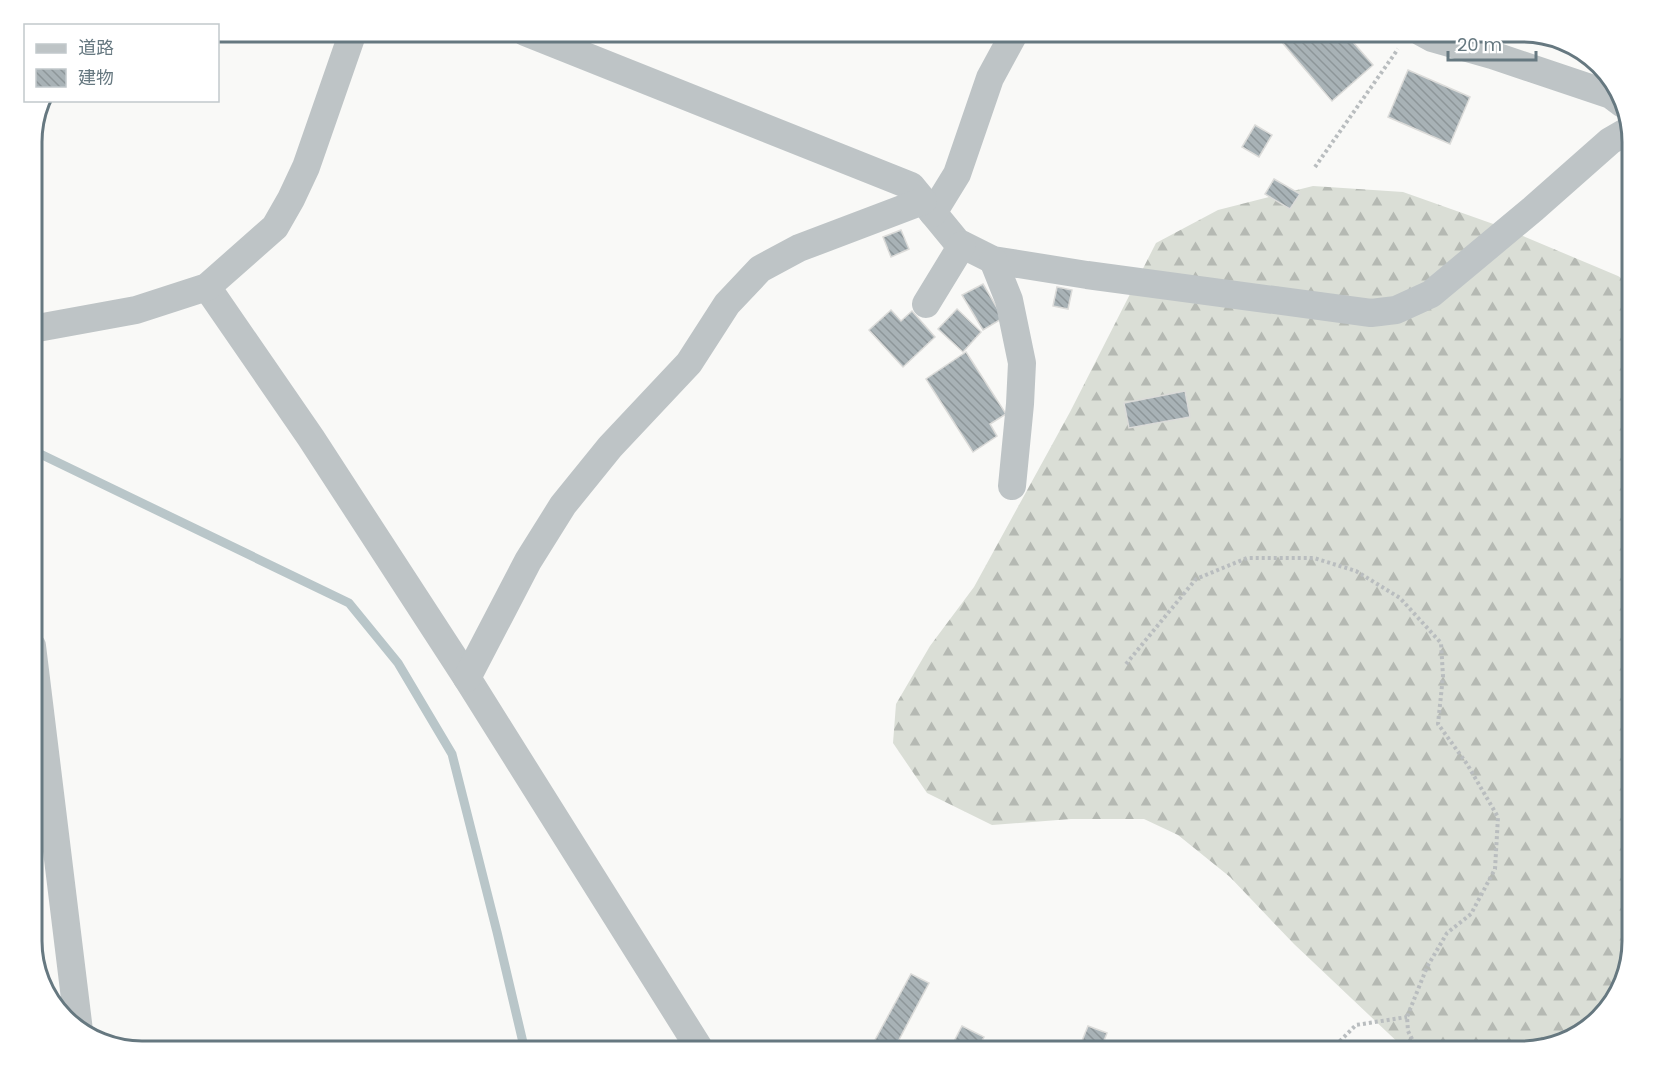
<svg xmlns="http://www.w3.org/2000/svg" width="1664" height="1083" font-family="Poppins,'Noto Sans JP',sans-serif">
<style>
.forest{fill:url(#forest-firs)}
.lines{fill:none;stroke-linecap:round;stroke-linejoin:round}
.stream{stroke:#b9c6c9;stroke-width:9}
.building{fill:url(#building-back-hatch);stroke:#dbdbd9;stroke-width:1.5}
.path{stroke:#b9bdbf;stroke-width:4;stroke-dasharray:3 3;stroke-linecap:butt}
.street{stroke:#bec4c6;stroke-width:28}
.rim{fill:none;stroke:#667880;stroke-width:3}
</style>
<defs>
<pattern id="forest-firs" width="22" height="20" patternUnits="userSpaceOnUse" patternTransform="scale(1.5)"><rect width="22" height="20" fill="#daded6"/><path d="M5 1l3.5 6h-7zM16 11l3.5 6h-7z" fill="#b5b9b3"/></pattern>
<pattern id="building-back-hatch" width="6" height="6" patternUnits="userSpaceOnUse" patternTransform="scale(1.5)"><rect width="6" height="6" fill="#a8b2b6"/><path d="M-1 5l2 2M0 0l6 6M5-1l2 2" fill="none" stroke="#8d9699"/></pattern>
</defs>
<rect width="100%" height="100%" fill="#f9f9f7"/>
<path class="forest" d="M 1313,186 L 1403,192 L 1499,226 L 1618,276 L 1632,285 L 1632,941 L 1614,1002 L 1577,1037 L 1522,1051 L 1412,1051 L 1406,1050 L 1294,944 L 1230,877 L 1178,835 L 1144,819 L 1071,819 L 992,825 L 927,793 L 893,743 L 896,704 L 930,646 L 974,587 L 1070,412 L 1156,243 L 1218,210 Z"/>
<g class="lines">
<path class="stream" d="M 32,450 L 349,603 L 398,663 L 452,754 L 497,932 L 525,1051"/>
</g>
<g class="building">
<path d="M 1277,32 L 1344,32 L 1373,65 L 1332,101 L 1275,34 Z"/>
<path d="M 1408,70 L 1470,97 L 1450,144 L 1388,117 Z"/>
<path d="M 1255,125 L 1272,135 L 1259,157 L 1242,147 Z"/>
<path d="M 1274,179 L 1300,194 L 1290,209 L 1265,194 Z"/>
<path d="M 901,230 L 909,249 L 891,257 L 883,237 Z"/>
<path d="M 983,284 L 1003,318 L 983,330 L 962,295 Z"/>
<path d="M 1057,287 L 1072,290 L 1068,309 L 1053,306 Z"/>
<path d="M 957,309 L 981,332 L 963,352 L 938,329 Z"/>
<path d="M 891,310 L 901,321 L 912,311 L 935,337 L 903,367 L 869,330 Z"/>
<path d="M 966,352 L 1006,414 L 990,424 L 997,436 L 973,452 L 926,379 Z"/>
<path d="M 1185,391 L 1190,417 L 1129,428 L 1124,403 Z"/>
<path d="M 911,974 L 929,983 L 893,1051 L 869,1051 Z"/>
<path d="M 962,1026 L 984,1037 L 976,1051 L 949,1051 Z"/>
<path d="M 1088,1026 L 1107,1033 L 1100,1051 L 1078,1051 Z"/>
</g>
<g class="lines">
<g class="path">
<path d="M 1315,167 L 1398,49"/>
<path d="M 1126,664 L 1196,579 L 1247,558 L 1314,558 L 1356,571 L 1400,598 L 1441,643 L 1443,676 L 1438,724 L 1467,764 L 1498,817 L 1495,869 L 1471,914 L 1447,933 L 1427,967 L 1407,1017 L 1408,1031 L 1418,1051"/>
<path d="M 1333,1051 L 1336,1045 L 1356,1025 L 1407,1017"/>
</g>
<g class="street">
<path d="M 525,32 L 911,186 L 957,242 L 993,260 L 1087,275 L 1371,313 L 1396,310 L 1431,294 L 1533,209 L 1610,141 L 1629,130"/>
<path d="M 1421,32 L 1432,38 L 1492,55 L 1611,95 L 1623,104"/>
<path d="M 933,213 L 957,174 L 990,78 L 1015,32"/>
<path d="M 993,260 L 1009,300 L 1022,363 L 1020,404 L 1012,486"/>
<path d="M 207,287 L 311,438 L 467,678 L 701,1051"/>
<path d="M 926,304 L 962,245"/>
<path d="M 32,329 L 136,310 L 207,287 L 275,227 L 291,199 L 306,167 L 353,32"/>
<path d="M 32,646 L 79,1031"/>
<path d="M 467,678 L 528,561 L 563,505 L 610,447 L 689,363 L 727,304 L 760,269 L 799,248 L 923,201"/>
</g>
</g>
<path d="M0 0H1664V1083H0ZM142 42H1522A100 100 0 0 1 1622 142V941A100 100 0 0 1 1522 1041H142A100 100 0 0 1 42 941V142A100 100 0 0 1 142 42Z" fill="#fff" fill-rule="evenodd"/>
<path class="rim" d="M142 42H1522A100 100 0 0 1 1622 142V941A100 100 0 0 1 1522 1041H142A100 100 0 0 1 42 941V142A100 100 0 0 1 142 42Z"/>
<rect x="24" y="24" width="195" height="78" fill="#ffffff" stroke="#c2c9cc" stroke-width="1.5"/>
<rect x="36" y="44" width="30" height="9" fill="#bec4c6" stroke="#c2c9cc" stroke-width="1.5"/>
<text x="78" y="54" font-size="18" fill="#667880">道路</text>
<rect x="36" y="69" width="30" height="18" fill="url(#building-back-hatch)" stroke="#c2c9cc" stroke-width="1.5"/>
<text x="78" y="84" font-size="18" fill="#667880">建物</text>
<path d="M1448 51v9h88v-9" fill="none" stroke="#667880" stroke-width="3"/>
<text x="1457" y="51" font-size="18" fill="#667880" stroke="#ffffff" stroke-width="4.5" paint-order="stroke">20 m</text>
</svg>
